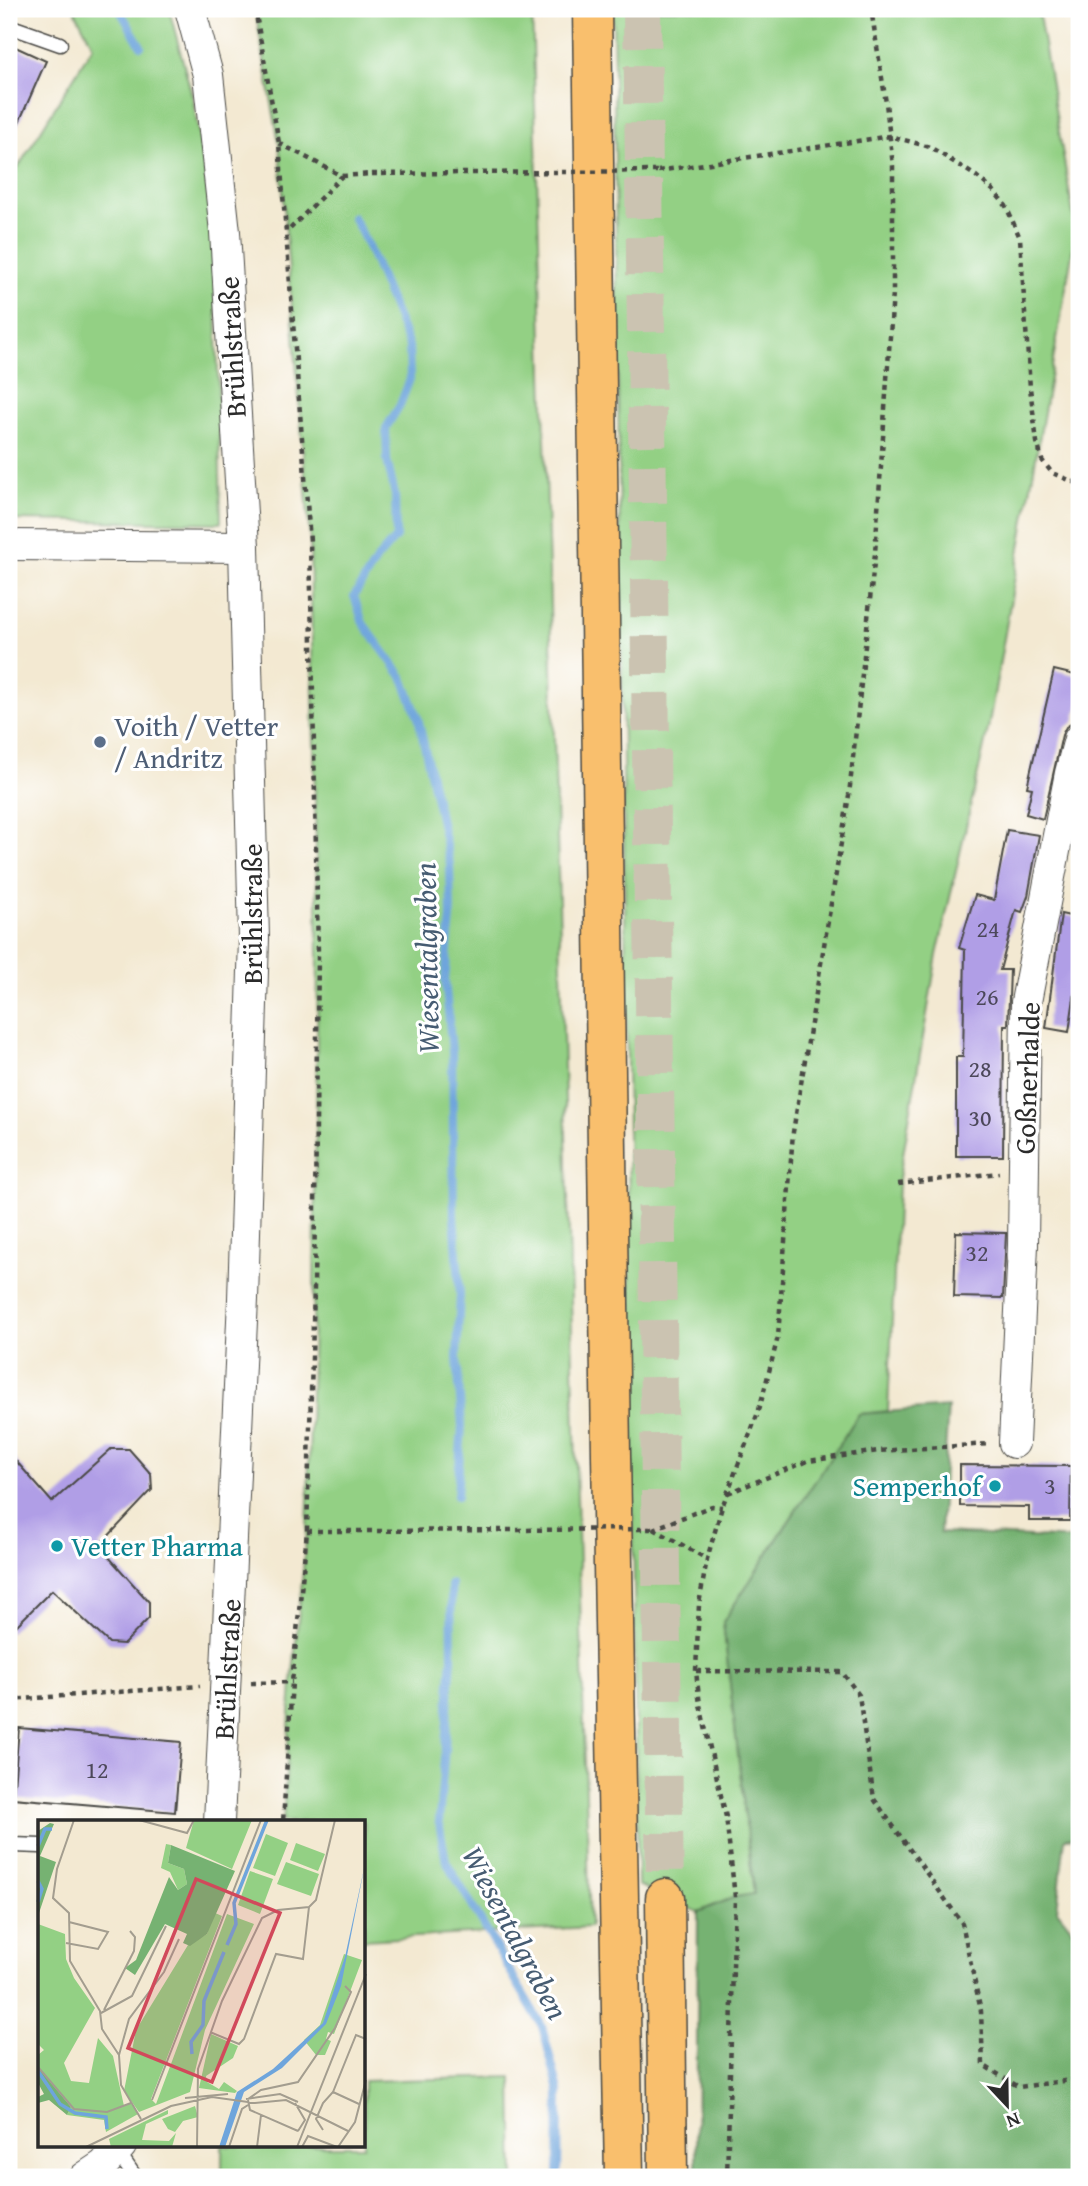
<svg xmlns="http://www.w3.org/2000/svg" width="1088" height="2186" font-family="'Gentium Book Plus',serif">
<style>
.green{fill:#93d084;stroke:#5f7e58;stroke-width:2}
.forest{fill:#76b272;stroke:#506e4e;stroke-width:2}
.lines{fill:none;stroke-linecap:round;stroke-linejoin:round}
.stream{stroke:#6ea5dc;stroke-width:8}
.building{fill:#b09ee6}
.trunk-tunnel{stroke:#cbc3b1;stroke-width:38;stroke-dasharray:38 19;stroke-linecap:butt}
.service-casing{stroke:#494844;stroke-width:17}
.minor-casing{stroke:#494844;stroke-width:32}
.trunk-casing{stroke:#494844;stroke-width:41}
.path{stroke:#494844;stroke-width:4.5;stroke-dasharray:5 5;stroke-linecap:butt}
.service{stroke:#fff;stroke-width:14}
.minor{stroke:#fff;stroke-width:30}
.trunk{stroke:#f9bf6d;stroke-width:38}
.path-bridge{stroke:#494844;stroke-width:4.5;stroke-dasharray:5 5;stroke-linecap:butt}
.service-dot{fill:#5c6f8a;stroke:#fff;stroke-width:2.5}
.culture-dot{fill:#0f9aa8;stroke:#fff;stroke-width:2.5}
.labels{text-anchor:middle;stroke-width:6;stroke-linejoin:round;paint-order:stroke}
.number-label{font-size:24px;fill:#4c485a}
.street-label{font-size:28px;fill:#2b2b2b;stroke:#fff}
.service-label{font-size:28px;fill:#4e5e75;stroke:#fff;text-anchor:start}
.culture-label{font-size:28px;fill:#0d838f;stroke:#fff;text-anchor:end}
.water-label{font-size:30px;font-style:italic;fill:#465c72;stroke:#fff}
.inset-river{fill:none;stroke:#6ea5dc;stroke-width:3.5}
.inset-road{fill:none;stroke:#a39d8f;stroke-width:2}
.view{fill:#d1495b;fill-opacity:0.15;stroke:#d1495b;stroke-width:3.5}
.inset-edge{fill:none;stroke:#2b2b2b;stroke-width:3.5}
</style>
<rect width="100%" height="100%" fill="#fff"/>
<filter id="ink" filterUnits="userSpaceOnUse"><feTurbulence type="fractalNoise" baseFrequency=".0143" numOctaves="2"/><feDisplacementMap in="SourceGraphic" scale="14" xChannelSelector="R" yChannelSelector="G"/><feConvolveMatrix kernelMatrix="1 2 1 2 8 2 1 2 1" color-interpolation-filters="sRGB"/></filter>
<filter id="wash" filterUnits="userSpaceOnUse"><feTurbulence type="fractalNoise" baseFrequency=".00686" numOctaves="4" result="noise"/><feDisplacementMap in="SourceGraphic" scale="28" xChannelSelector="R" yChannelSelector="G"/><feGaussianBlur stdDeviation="1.57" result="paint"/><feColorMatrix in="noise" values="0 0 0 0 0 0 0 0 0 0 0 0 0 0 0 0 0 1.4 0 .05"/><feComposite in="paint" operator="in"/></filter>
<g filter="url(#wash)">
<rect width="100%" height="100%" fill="#f3e9d2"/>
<g class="green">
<path d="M 74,9 L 169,9 L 193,99 L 215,233 L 221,523 L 9,520 L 9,182 L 93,46 Z"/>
<path d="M 255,9 L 532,9 L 590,1927 L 364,1940 L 364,1822 L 283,1822 L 292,1682 L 307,1531 L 314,1289 L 318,954 L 310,541 L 279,143 Z"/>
<path d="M 613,9 L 1038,9 L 1076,231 L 988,729 L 937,955 L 898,1184 L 888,1411 L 859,1414 L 723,1622 L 754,1895 L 735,1897 L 698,1912 L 638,1885 Z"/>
<path d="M 512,2077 L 514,2177 L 222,2177 L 222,2146 L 364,2146 L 364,2081 Z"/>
</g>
<path class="forest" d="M 948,1407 L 940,1533 L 1079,1539 L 1079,1837 L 1065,1838 L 1057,1910 L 1079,1938 L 1079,2177 L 696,2177 L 698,1912 L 735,1897 L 754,1894 L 723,1622 L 859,1414 Z"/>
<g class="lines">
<g class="stream">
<path d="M 119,9 L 141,46"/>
<path d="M 353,217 L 367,244 L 409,346 L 410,379 L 400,405 L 386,428 L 387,460 L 395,495 L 396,537 L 377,559 L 354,596 L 363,623 L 403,678 L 418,717 L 450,864 L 451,917 L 445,980 L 452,1052 L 454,1215 L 460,1294 L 457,1357 L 462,1426 L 457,1496"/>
<path d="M 451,1584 L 452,1658 L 439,1822 L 446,1861 L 542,2026 L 559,2091 L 558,2177"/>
</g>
</g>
<g id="blocks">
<g class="building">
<path d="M 9,44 L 46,61 L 9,145 Z"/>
<path d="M 1054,670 L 1079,676 L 1079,700 L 1074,722 L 1066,727 L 1062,735 L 1043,819 L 1026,814 L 1032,788 L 1027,787 Z"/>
<path d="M 1007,830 L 1039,835 L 1028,896 L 1022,912 L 1016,910 L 1000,970 L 1010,970 L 1008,1025 L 1004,1025 L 1003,1156 L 956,1156 L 956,1057 L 963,1057 L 965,950 L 959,948 L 975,895 L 994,900 Z"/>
<path d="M 1061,914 L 1079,918 L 1079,964 L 1069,1032 L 1046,1028 Z"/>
<path d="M 956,1232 L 1006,1233 L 1003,1298 L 954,1297 Z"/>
<path d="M 111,1449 L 129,1449 L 151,1474 L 152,1490 L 99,1546 L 149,1602 L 149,1618 L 124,1644 L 109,1643 L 52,1590 L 9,1633 L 9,1453 L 52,1502 Z"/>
<path d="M 960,1465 L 1071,1466 L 1070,1521 L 1029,1521 L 1029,1507 L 960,1506 Z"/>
<path d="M 19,1728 L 181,1742 L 175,1812 L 13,1798 Z"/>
</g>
</g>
</g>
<g filter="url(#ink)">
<use href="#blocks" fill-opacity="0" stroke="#494844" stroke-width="2"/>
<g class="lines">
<path class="trunk-tunnel" d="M 642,9 L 665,1898"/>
<defs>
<g id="service">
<path d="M 9,26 L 60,44"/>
<path d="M 13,1845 L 40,1846"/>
<path d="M 117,2151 L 135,2177"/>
</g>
<g id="minor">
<path d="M 190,9 L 208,75 L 225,232 L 244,547 L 254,938 L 243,1299 L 219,1822"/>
<path d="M 9,545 L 244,547"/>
<path d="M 1014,1443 L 1023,1245 L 1026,1002 L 1070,773 L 1079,739"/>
<path d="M 85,2177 L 103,2165 L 121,2146"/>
</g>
<g id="trunk">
<path d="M 592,9 L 611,1455 L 624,2177"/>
<path d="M 665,1898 L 668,2177"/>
</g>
</defs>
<use href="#service" class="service-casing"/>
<use href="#minor" class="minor-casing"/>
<use href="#trunk" class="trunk-casing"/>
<g class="path">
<path d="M 255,9 L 279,143 L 310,541 L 318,954 L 314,1289 L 307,1531 L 292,1682 L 283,1822"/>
<path d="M 279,143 L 342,176 L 288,231"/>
<path d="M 658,171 L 890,136 L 930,147 L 976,176 L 994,191 L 1006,206 L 1020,238 L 1030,388 L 1037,442 L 1042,460 L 1052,473 L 1079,484"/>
<path d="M 342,176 L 372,174"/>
<path d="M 898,1184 L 999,1173"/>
<path d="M 728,1493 L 808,1461 L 878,1451 L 989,1444"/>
<path d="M 653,1529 L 712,1506 L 722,1507"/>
<path d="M 654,1529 L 707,1559"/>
<path d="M 307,1531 L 367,1531"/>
<path d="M 696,1671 L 842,1672 L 859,1695 L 874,1799 L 962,1923 L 981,2011 L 983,2065 L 1019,2087 L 1079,2079"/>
<path d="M 251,1683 L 292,1682"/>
<path d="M 9,1700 L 200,1686"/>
<path d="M 727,2177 L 735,1897 L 726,1817 L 700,1705 L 696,1671 L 699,1604 L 707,1559 L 722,1507 L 759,1410 L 778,1337 L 793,1132 L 849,795 L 875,553 L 893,293 L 893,166 L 886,103 L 871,9"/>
</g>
<use href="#service" class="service"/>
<use href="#minor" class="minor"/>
<use href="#trunk" class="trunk"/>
<g class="path-bridge">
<path d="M 372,174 L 658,171"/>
<path d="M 367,1531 L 653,1529"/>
</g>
</g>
</g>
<circle class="service-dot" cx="100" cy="742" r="7"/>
<g class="culture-dot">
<circle cx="995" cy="1486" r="7"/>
<circle cx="57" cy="1546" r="7"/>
</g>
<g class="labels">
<g class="number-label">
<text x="988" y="937">24</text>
<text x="987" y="1005">26</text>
<text x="980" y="1077">28</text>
<text x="980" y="1126">30</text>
<text x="977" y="1261">32</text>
<text x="1050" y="1494">3</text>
<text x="97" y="1778">12</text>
</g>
<g class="street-label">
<text transform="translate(232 347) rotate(-93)" y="10">Brühlstraße</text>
<text transform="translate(252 914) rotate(-90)" y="10">Brühlstraße</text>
<text transform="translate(1027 1078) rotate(-88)" y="10">Goßnerhalde</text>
<text transform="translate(227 1669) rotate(-87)" y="10">Brühlstraße</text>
</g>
<g class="service-label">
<text x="114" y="736">Voith / Vetter<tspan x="114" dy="32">/ Andritz</tspan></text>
</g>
<g class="culture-label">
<text x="981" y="1496">Semperhof</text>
<text x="71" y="1556" text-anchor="start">Vetter Pharma</text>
</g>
<g class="water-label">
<text transform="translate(427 958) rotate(-91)" y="10">Wiesentalgraben</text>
<text transform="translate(515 1933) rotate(62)" y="10">Wiesentalgraben</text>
</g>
</g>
<g transform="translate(38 1820)">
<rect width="327" height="327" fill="#f3e9d2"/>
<path d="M 156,0 L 214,0 L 194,49 L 148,28 ZM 228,14 L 250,23 L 237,56 L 215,48 ZM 258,23 L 287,34 L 280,51 L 252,40 ZM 128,24 L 133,25 L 130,43 L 146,49 L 149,64 L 140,70 L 132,52 L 123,48 ZM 248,42 L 281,54 L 273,76 L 239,64 ZM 212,51 L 235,59 L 222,94 L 200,85 ZM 175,92 L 184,96 L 113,279 L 118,284 L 189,94 L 216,104 L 167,210 L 152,272 L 101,292 L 86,271 L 98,210 L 150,125 L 169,114 ZM 0,104 L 27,114 L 28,139 L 36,158 L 57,188 L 26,243 L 33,261 L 51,263 L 60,218 L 75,236 L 86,286 L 93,283 L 100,294 L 68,312 L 66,300 L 29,295 L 33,287 L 0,247 L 0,235 L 6,230 L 0,224 ZM 306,134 L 324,140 L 296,214 L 290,212 L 288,219 L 293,221 L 287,235 L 278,235 L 266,220 L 282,205 ZM 173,214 L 200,226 L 195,238 L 168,256 L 169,262 L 181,269 L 186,262 L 199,271 L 197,273 L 161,268 ZM 157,286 L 160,297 L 145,301 L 137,312 L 130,309 L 124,299 ZM 130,290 L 130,294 L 108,304 L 104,320 L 131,321 L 138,313 L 134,327 L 73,327 L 71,319 Z" fill="#93d084"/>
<path d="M 12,3 L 16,4 L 2,36 L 18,42 L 0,96 L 0,11 ZM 133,25 L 197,51 L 169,114 L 152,126 L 145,123 L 149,114 L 127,104 L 97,155 L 87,148 L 98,140 L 131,57 L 140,70 L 149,64 L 146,49 L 130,43 ZM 0,247 L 33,287 L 29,295 L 11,280 L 0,283 L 0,277 L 6,274 L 0,263 Z" fill="#76b272"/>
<path d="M 327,44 L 303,166 L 288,204 L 244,248 L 206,272 L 187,327 L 181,327 L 199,272 L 235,249 L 285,203 L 307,137 Z" fill="#6ea5dc"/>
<path class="inset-river" d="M 0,26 L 7,9 L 14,9M 0,61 L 4,69 L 0,82M 189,125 L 198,104 L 196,83 L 229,0M 154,234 L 153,222 L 165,205 L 166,181 L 186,132M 0,251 L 22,284 L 37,293 L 68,297 L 69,309"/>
<path class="inset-road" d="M 36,0 L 19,49 L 15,78 L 31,93 L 32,141 L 62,191 L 64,209 L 81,235 L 83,265 L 103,299M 101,0 L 149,13 L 156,0M 28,123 L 60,129 L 70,112 L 31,102M 66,190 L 96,131 L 97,117 L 92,111M 63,193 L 94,176 L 128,106M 172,212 L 201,224 L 206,219 L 238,134 L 265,139 L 271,87M 81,235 L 91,199 L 126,152 L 141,119M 0,247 L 36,289 L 69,292 L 93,283M 295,272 L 321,284M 147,278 L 190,274M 208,279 L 242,274 L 260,282M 210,279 L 223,270 L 260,262 L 297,208 L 313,172 L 307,166M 114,280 L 223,0M 210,280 L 212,290 L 260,311M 257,283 L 267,300 L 260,311M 285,310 L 278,299 L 285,283 L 295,272 L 318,215 L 328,219M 48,327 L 133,286 L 174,277 L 217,283 L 248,280 L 310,311M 159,327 L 160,249 L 184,181 L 224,98 L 240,90 L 271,87 L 278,80 L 297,0M 191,327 L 204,289 L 210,285M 219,327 L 223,295M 259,327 L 328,154M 264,327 L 270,316 L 299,327M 300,327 L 317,302 L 328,260"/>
<path class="view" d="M 158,59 L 242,93 L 174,262 L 90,228 Z"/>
<rect width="327" height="327" class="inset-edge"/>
</g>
<rect width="1088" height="2186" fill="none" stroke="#fff" stroke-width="35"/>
<g transform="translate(1007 2105) rotate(158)" stroke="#ffffff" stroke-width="5" paint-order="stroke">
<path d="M0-5L12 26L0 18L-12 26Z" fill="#2b2b2b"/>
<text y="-10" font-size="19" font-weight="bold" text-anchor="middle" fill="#2b2b2b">N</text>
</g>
</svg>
